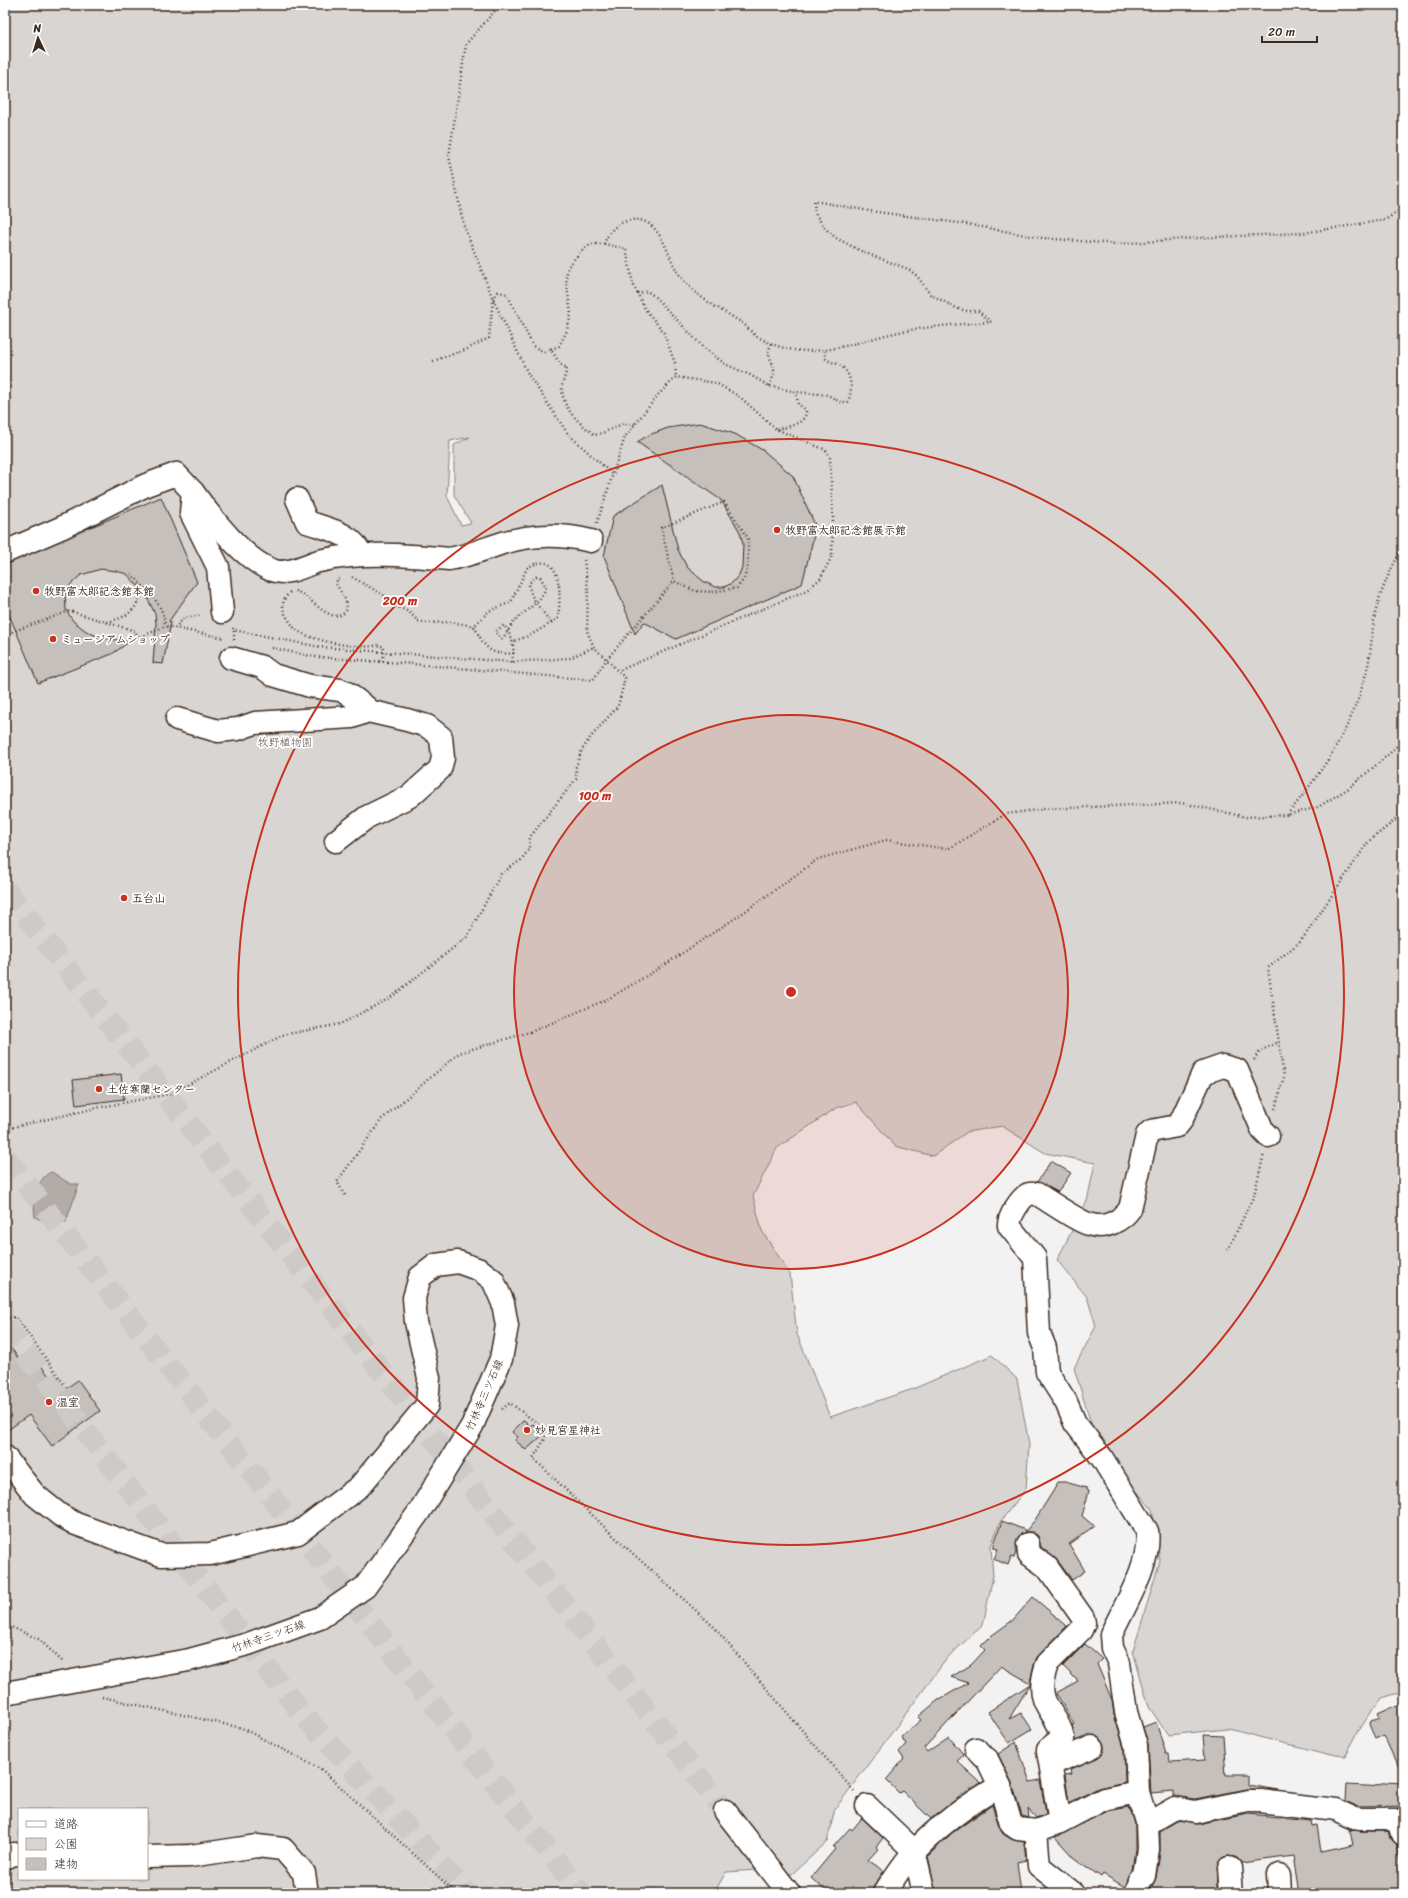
<svg xmlns="http://www.w3.org/2000/svg" width="1408" height="1898" font-family="Sriracha,'Klee One',sans-serif">
<style>
.green{fill:#d8d5d2;stroke:#8a8078;fill-rule:evenodd}
.water{fill:#b2aba7;stroke:#827770}
.building{fill:#c6c0bd;stroke:#3b2a1e}
.lines{fill:none;stroke-linecap:round;stroke-linejoin:round}
.major-tunnel{stroke:#cecac8;stroke-width:22;stroke-dasharray:22 11;stroke-linecap:butt}
.highway-tunnel{stroke:#cecac8;stroke-width:22;stroke-dasharray:22 11;stroke-linecap:butt}
.minor-casing{stroke:#3b2a1e;stroke-width:25}
.major-casing{stroke:#3b2a1e;stroke-width:25}
.highway-casing{stroke:#3b2a1e;stroke-width:25}
.path{stroke:#3b2a1e;stroke-width:2.5;stroke-dasharray:1 3;stroke-linecap:butt}
.minor{stroke:#fff;stroke-width:22}
.major{stroke:#fff;stroke-width:22}
.highway{stroke:#fff;stroke-width:22}
.ring{fill:none;stroke:#c8321e;stroke-width:2}
.poi-dot{fill:#c8321e;stroke:#fff;stroke-width:1.5}
.labels{text-anchor:middle;stroke-width:3.5;stroke-linejoin:round;paint-order:stroke}
.poi-label{font-size:11px;font-weight:bold;fill:#3b2a1e;stroke:#fff;text-anchor:start}
.park-label{font-size:11px;fill:#62554b;stroke:#fff}
.street-label{font-size:11px;fill:#3b2a1e;stroke:#fff}
.centre{fill:#c8321e;stroke:#fff;stroke-width:2}
.ring-label{font-size:12px;text-anchor:middle;font-weight:bold;fill:#c8321e;stroke:#fff;stroke-width:3.5;stroke-linejoin:round;paint-order:stroke}
</style>
<rect width="100%" height="100%" fill="#f3f2f2"/>
<filter id="ink" filterUnits="userSpaceOnUse"><feTurbulence type="fractalNoise" baseFrequency=".025" numOctaves="2"/><feDisplacementMap in="SourceGraphic" scale="8" xChannelSelector="R" yChannelSelector="G"/><feConvolveMatrix kernelMatrix="1 2 1 2 8 2 1 2 1" color-interpolation-filters="sRGB"/></filter>
<g filter="url(#ink)">
<path class="green" d="M 5,5 L 1403,5 L 1403,1691 L 1380,1698 L 1355,1737 L 1344,1758 L 1228,1729 L 1168,1735 L 1149,1707 L 1133,1651 L 1160,1561 L 1152,1509 L 1120,1472 L 1094,1433 L 1074,1368 L 1096,1326 L 1087,1297 L 1057,1260 L 1087,1201 L 1095,1163 L 1045,1153 L 1002,1126 L 967,1132 L 933,1156 L 895,1146 L 856,1102 L 836,1108 L 777,1148 L 753,1196 L 762,1231 L 790,1274 L 797,1334 L 830,1417 L 913,1389 L 992,1355 L 1017,1379 L 1029,1444 L 1026,1489 L 1000,1522 L 991,1546 L 993,1576 L 983,1625 L 948,1657 L 835,1809 L 827,1842 L 792,1874 L 757,1870 L 726,1872 L 714,1893 L 5,1893 L 5,1483 L 29,1475 L 5,1445 ZM 470,437 L 454,445 L 454,495 L 471,523 L 461,525 L 447,496 L 450,441 ZM 19,1809 L 147,1809 L 147,1879 L 19,1879 Z"/>
<path class="water" d="M 52,1172 L 70,1184 L 79,1184 L 66,1222 L 45,1222 L 35,1217 C 32,1203 37,1176 52,1172 Z"/>
<g class="building">
<path d="M 700,423 L 735,434 L 764,451 L 793,476 L 816,527 L 802,584 L 676,639 L 644,622 L 635,634 L 604,556 L 613,516 L 662,485 L 678,550 L 687,567 L 703,581 L 715,587 L 724,587 L 732,583 L 739,575 L 742,567 L 743,544 L 740,532 L 721,500 L 637,442 L 649,435 L 668,428 Z"/>
<path d="M 161,497 L 197,582 L 169,621 L 171,622 L 163,664 L 153,663 L 156,624 L 155,614 L 146,595 L 127,574 L 116,571 L 101,569 L 81,575 L 71,584 L 65,594 L 66,610 L 73,621 L 86,631 L 99,637 L 129,642 L 112,654 L 38,683 L 5,605 L 5,564 Z"/>
<path d="M 121,1074 L 124,1099 L 76,1105 L 73,1080 Z"/>
<path d="M 1051,1161 L 1071,1173 L 1058,1192 L 1037,1182 Z"/>
<path d="M 5,1340 L 22,1363 L 33,1355 L 61,1392 L 78,1380 L 100,1411 L 52,1446 L 29,1415 L 5,1432 Z"/>
<path d="M 524,1420 L 530,1426 L 533,1424 L 543,1435 L 526,1450 L 515,1440 L 518,1437 L 512,1432 Z"/>
<path d="M 1057,1482 L 1065,1482 L 1087,1488 L 1087,1490 L 1089,1491 L 1082,1516 L 1094,1526 L 1069,1544 L 1085,1571 L 1072,1580 L 1057,1560 L 1041,1547 L 1038,1536 L 1033,1532 L 1027,1532 L 1021,1534 L 1017,1539 L 1016,1552 L 1014,1558 L 1011,1557 L 1008,1565 L 994,1559 L 998,1549 L 994,1548 L 994,1544 L 1002,1521 L 1025,1530 L 1024,1533 L 1035,1520 L 1055,1488 Z"/>
<path d="M 1033,1597 L 1067,1626 L 1037,1657 L 1033,1668 L 1030,1683 L 1001,1666 L 924,1748 L 927,1752 L 949,1737 L 964,1755 L 957,1761 L 981,1783 L 931,1819 L 902,1791 L 899,1793 L 886,1780 L 904,1759 L 899,1752 L 906,1744 L 901,1737 L 921,1720 L 918,1717 L 937,1701 L 968,1683 L 951,1677 L 971,1665 L 985,1650 L 981,1646 L 991,1636 L 1013,1620 Z"/>
<path d="M 1085,1644 L 1102,1659 L 1097,1664 L 1112,1700 L 1114,1715 L 1124,1748 L 1125,1782 L 1098,1788 L 1069,1803 L 1065,1775 L 1072,1774 L 1071,1769 L 1097,1758 L 1102,1754 L 1104,1748 L 1103,1742 L 1099,1737 L 1094,1735 L 1075,1741 L 1072,1725 L 1074,1724 L 1056,1693 L 1078,1681 L 1063,1666 Z"/>
<path d="M 1030,1684 L 1009,1719 L 1021,1713 L 1032,1729 L 1009,1743 L 988,1712 Z"/>
<path d="M 1403,1703 L 1403,1776 L 1385,1736 L 1376,1740 L 1370,1725 L 1371,1722 L 1379,1719 L 1377,1715 Z"/>
<path d="M 1156,1722 L 1166,1754 L 1169,1754 L 1170,1762 L 1205,1760 L 1203,1735 L 1223,1736 L 1226,1775 L 1248,1775 L 1248,1785 L 1278,1790 L 1246,1789 L 1195,1799 L 1173,1796 L 1173,1791 L 1151,1793 L 1148,1745 L 1143,1727 Z"/>
<path d="M 1016,1742 L 1030,1782 L 1040,1780 L 1046,1814 L 1036,1818 L 1028,1809 L 1029,1818 L 1022,1816 L 1012,1783 L 998,1754 Z"/>
<path d="M 1346,1782 L 1403,1785 L 1403,1806 L 1359,1807 L 1345,1801 Z"/>
<path d="M 992,1805 L 999,1827 L 1003,1834 L 1011,1839 L 1024,1842 L 1026,1860 L 1017,1862 L 1021,1893 L 936,1893 L 928,1856 L 952,1833 Z"/>
<path d="M 1129,1807 L 1135,1824 L 1135,1848 L 1132,1871 L 1125,1887 L 1103,1874 L 1101,1877 L 1074,1858 L 1055,1837 L 1108,1811 Z"/>
<path d="M 1249,1814 L 1311,1820 L 1312,1826 L 1317,1825 L 1321,1852 L 1353,1845 L 1350,1831 L 1362,1832 L 1389,1832 L 1391,1839 L 1397,1845 L 1403,1869 L 1403,1893 L 1299,1893 L 1293,1856 L 1240,1863 L 1235,1857 L 1228,1856 L 1222,1858 L 1218,1863 L 1218,1893 L 1149,1893 L 1156,1878 L 1160,1851 L 1160,1831 L 1177,1821 L 1198,1824 Z"/>
<path d="M 862,1818 L 883,1838 L 876,1847 L 878,1849 L 868,1860 L 884,1871 L 874,1886 L 872,1893 L 828,1893 L 811,1878 L 835,1849 L 833,1847 L 850,1828 L 852,1830 Z"/>
</g>
<g class="lines">
<g class="major-tunnel">
<path d="M 5,1157 L 581,1893"/>
<path d="M 5,1326 L 302,1714 L 467,1893"/>
</g>
<path class="highway-tunnel" d="M 5,889 L 725,1811"/>
<defs>
<g id="minor">
<path d="M 193,492 C 210,516 246,563 275,571 C 289,575 305,565 319,561 C 361,551 406,555 449,559 C 469,556 486,548 506,542 C 536,534 561,534 591,541"/>
<path d="M 297,499 L 307,522 C 327,529 354,533 361,555"/>
<path d="M 5,552 L 63,527 L 146,485 L 176,474 L 193,492 L 191,513 L 218,567 L 222,612"/>
<path d="M 231,658 L 262,667 L 273,675 L 310,686 L 340,690 L 347,693 L 366,707 L 368,711"/>
<path d="M 177,719 L 218,731 L 238,729 L 255,723 L 352,717 L 368,711 L 407,720 L 427,726 L 441,737 L 443,758 L 440,769 L 410,796 L 367,817 L 336,841"/>
<path d="M 1028,1544 L 1029,1554 L 1047,1567 L 1083,1618 L 1084,1623 L 1081,1630 L 1048,1663 C 1045,1668 1044,1674 1043,1680 C 1038,1706 1058,1714 1063,1737 L 1048,1749 L 1048,1751 L 1060,1822 L 1036,1831"/>
<path d="M 976,1749 L 982,1756 L 987,1759 L 1000,1786"/>
<path d="M 1051,1764 L 1092,1747"/>
<path d="M 867,1806 L 910,1847 L 917,1863 L 924,1893"/>
<path d="M 1060,1822 L 1104,1799 L 1138,1792"/>
<path d="M 1147,1822 L 1154,1820 L 1175,1808 L 1195,1812 L 1248,1801 L 1261,1801 L 1335,1810 L 1355,1819 L 1362,1820 L 1398,1820 L 1403,1834"/>
<path d="M 1229,1868 L 1231,1893"/>
<path d="M 1279,1875 L 1280,1893"/>
<path d="M 884,1893 C 894,1879 903,1863 915,1851 C 940,1824 968,1804 1000,1786 L 1011,1824 L 1018,1829 L 1036,1831 L 1039,1866 L 1073,1893"/>
<path d="M 1136,1893 L 1140,1881 L 1144,1876 L 1148,1849 L 1147,1822 L 1138,1792 L 1136,1746 L 1126,1712 L 1119,1663 L 1112,1648 L 1111,1635 C 1124,1606 1152,1563 1147,1531 L 1102,1458 L 1075,1423 L 1066,1402 L 1047,1372 L 1045,1348 L 1039,1333 L 1035,1258 L 1009,1226 C 1008,1218 1020,1199 1027,1195 C 1030,1193 1033,1194 1037,1194 C 1049,1201 1080,1223 1092,1225 C 1106,1229 1122,1220 1130,1209 L 1147,1135 L 1151,1131 L 1177,1126 L 1181,1121 L 1203,1073 L 1223,1066 L 1237,1070 L 1263,1131 L 1268,1136"/>
</g>
<g id="major">
<path d="M 5,1457 L 35,1495 L 60,1515 L 76,1524 L 161,1555 L 210,1554 L 298,1533 L 360,1486 L 427,1405 L 429,1378 L 416,1322 L 414,1298 L 420,1277 L 436,1265 L 458,1262 L 480,1270 L 493,1280 L 503,1303 L 507,1326 L 501,1359 L 472,1426 L 419,1512 L 365,1587 L 320,1618 L 248,1644 L 189,1660 L 5,1693"/>
<path d="M 147,1857 L 190,1856 L 257,1846 L 283,1849 L 304,1873 L 307,1893"/>
<path d="M 5,1858 L 14,1854 L 19,1854"/>
</g>
<path id="highway" d="M 725,1811 L 789,1893"/>
</defs>
<use href="#minor" class="minor-casing"/>
<use href="#major" class="major-casing"/>
<use href="#highway" class="highway-casing"/>
<g class="path">
<path d="M 500,5 L 466,44 L 449,156 L 464,226 L 493,299 L 528,374 L 568,434 L 612,474"/>
<path d="M 604,244 C 608,233 615,224 627,221 C 659,212 666,253 678,273 C 681,278 686,283 690,287 C 705,303 725,311 742,323 C 748,327 752,334 758,337 C 809,367 852,341 904,331 C 933,326 962,324 991,322 L 978,311 L 967,311 L 956,308 L 930,294 L 917,276 L 908,269 L 863,252 L 836,238 L 824,227 L 815,213 L 814,201 L 870,211 L 966,224 L 1042,238 L 1117,244 L 1195,238 L 1303,233 L 1385,220 L 1403,208"/>
<path d="M 637,293 L 647,291 L 654,296 L 703,347 L 725,364 L 750,375 L 769,386 L 796,392 L 828,395 L 840,402 L 848,402 C 853,389 852,372 839,365 C 834,362 829,362 825,358 L 825,351"/>
<path d="M 550,348 L 560,364 L 567,368 C 566,374 563,380 562,387 C 562,409 578,422 595,435 L 605,432 L 622,424 L 635,424"/>
<path d="M 433,361 L 465,350 L 489,338 L 493,299 L 498,292 L 507,294 L 533,346 L 544,352 L 559,346 L 566,333 L 571,315 L 566,278 L 568,267 L 580,252 L 591,244 L 604,244 L 626,249 L 633,284 L 645,309 L 663,331 L 675,363 L 676,377"/>
<path d="M 769,386 C 778,368 773,368 768,352 L 772,342"/>
<path d="M 777,429 C 787,427 807,424 806,410 L 798,404 L 796,392"/>
<path d="M 597,523 L 625,437 L 658,395 L 676,377 L 716,383 L 740,397 L 776,429 L 826,450 L 830,458 L 833,518 L 832,556 L 820,579 L 807,590 L 618,671"/>
<path d="M 131,574 C 136,578 138,581 142,585 C 154,598 164,607 165,626"/>
<path d="M 352,577 L 385,596 L 398,607 L 409,612 L 418,621 L 427,623 L 451,622 L 474,626"/>
<path d="M 295,591 C 309,594 329,625 344,613 C 352,606 340,591 336,584 L 337,579 L 339,579"/>
<path d="M 290,592 C 282,600 281,606 286,616 C 289,620 292,625 295,629 C 310,641 360,650 379,645 L 384,647 L 383,661"/>
<path d="M 107,622 C 125,618 136,612 141,593 L 138,588 L 140,583"/>
<path d="M 175,628 L 184,618 L 202,615"/>
<path d="M 233,628 L 234,630 L 320,647 L 512,662 L 570,658 L 594,647"/>
<path d="M 5,636 L 14,631 L 70,611 L 135,631 L 139,638 L 165,626 L 224,638"/>
<path d="M 234,640 L 234,630"/>
<path d="M 272,648 L 316,657 L 401,663 L 593,680 L 606,660 L 674,581 L 695,591 L 712,592 L 737,588 L 744,579 L 748,566 L 748,538 L 724,502 L 661,528 L 674,581"/>
<path d="M 514,653 C 488,656 485,647 474,626 L 489,611 L 511,602 L 527,568 C 563,546 561,596 558,618 L 551,623"/>
<path d="M 512,662 C 515,645 513,639 504,625 L 495,632 L 502,639 C 506,634 508,631 511,626 C 521,611 541,605 546,587 L 540,577 L 536,577 L 529,583 C 529,598 543,611 551,623 L 529,636 L 514,641"/>
<path d="M 1287,815 C 1324,769 1351,731 1366,673 C 1372,653 1371,631 1376,610 C 1382,587 1392,567 1403,546"/>
<path d="M 1254,1060 C 1259,1049 1269,1047 1279,1042"/>
<path d="M 1275,1109 L 1284,1077 L 1268,968 L 1301,941 L 1369,841 L 1403,814"/>
<path d="M 5,1129 L 96,1108 L 170,1094 L 283,1035 L 340,1024 L 390,998 L 467,937 L 501,874 L 521,860 L 529,849 L 530,837 L 576,779 L 576,767 L 582,750 L 590,738 L 618,706 L 625,678 L 594,647 L 587,631 L 588,590 L 584,560"/>
<path d="M 345,1195 L 337,1182 L 382,1119 L 459,1053 L 533,1031 L 608,999 L 663,966 L 740,915 L 818,859 L 886,840 L 948,849 L 1006,814 L 1044,809 L 1182,803 L 1246,817 L 1287,815 L 1318,807 L 1349,788 L 1388,755 L 1403,740"/>
<path d="M 1228,1250 L 1254,1195 L 1264,1154"/>
<path d="M 5,1319 L 16,1317 L 64,1384"/>
<path d="M 502,1409 L 510,1403 L 537,1423 L 546,1433 L 545,1439 L 533,1458 L 619,1541 L 713,1626 L 854,1791"/>
<path d="M 1399,1605 L 1403,1619"/>
<path d="M 5,1624 L 40,1640 L 63,1662"/>
<path d="M 102,1697 L 242,1728 L 322,1770 L 456,1893"/>
</g>
<use href="#minor" class="minor"/>
<use href="#major" class="major"/>
<use href="#highway" class="highway"/>
</g>
</g>
<circle cx="791" cy="992" r="277" fill="#c8321e" fill-opacity=".12"/>
<g class="ring">
<circle cx="791" cy="992" r="277"/>
<circle cx="791" cy="992" r="553"/>
</g>
<g class="poi-dot">
<circle cx="777" cy="530" r="4"/>
<circle cx="36" cy="591" r="4"/>
<circle cx="53" cy="639" r="4"/>
<circle cx="124" cy="898" r="4"/>
<circle cx="99" cy="1089" r="4"/>
<circle cx="49" cy="1402" r="4"/>
<circle cx="527" cy="1430" r="4"/>
</g>
<g class="labels">
<g class="poi-label">
<text x="785" y="534">牧野富太郎記念館展示館</text>
<text x="44" y="595">牧野富太郎記念館本館</text>
<text x="61" y="643">ミュージアムショップ</text>
<text x="132" y="902">五台山</text>
<text x="107" y="1093">土佐寒蘭センター</text>
<text x="57" y="1406">温室</text>
<text x="535" y="1434">妙見宮星神社</text>
</g>
<g class="park-label">
<text x="285" y="746">牧野植物園</text>
</g>
<g class="street-label">
<text transform="translate(484 1395) rotate(-66)" y="4">竹林寺三ツ石線</text>
<text transform="translate(268 1636) rotate(-19)" y="4">竹林寺三ツ石線</text>
</g>
</g>
<circle cx="791" cy="992" r="6" class="centre"/>
<g class="ring-label">
<text x="400" y="605">200 m</text>
<text x="595" y="800">100 m</text>
</g>
<rect width="1408" height="1898" fill="none" stroke="#fff" stroke-width="20"/>
<rect x="10" y="10" width="1388" height="1878" fill="none" stroke="#3b2a1e" stroke-width="1.5" filter="url(#ink)"/>
<rect x="18" y="1808" width="130" height="72" fill="#ffffff" stroke="#b1aaa5"/>
<rect x="26" y="1821" width="20" height="6" fill="#ffffff" stroke="#b1aaa5"/>
<text x="54" y="1828" font-size="12" fill="#3b2a1e">道路</text>
<rect x="26" y="1838" width="20" height="12" fill="#d8d5d2" stroke="#b1aaa5"/>
<text x="54" y="1848" font-size="12" fill="#3b2a1e">公園</text>
<rect x="26" y="1858" width="20" height="12" fill="#c6c0bd" stroke="#b1aaa5"/>
<text x="54" y="1868" font-size="12" fill="#3b2a1e">建物</text>
<g transform="translate(38 38) rotate(356)" stroke="#ffffff" stroke-width="3" paint-order="stroke">
<path d="M0-3L7 15L0 10L-7 15Z" fill="#3b2a1e"/>
<text y="-6" font-size="11" font-weight="bold" text-anchor="middle" fill="#3b2a1e">N</text>
</g>
<path d="M1262 36v6h55v-6" fill="none" stroke="#3b2a1e" stroke-width="2"/>
<text x="1268" y="36" font-size="12" fill="#3b2a1e" stroke="#ffffff" stroke-width="3" paint-order="stroke">20 m</text>
</svg>
